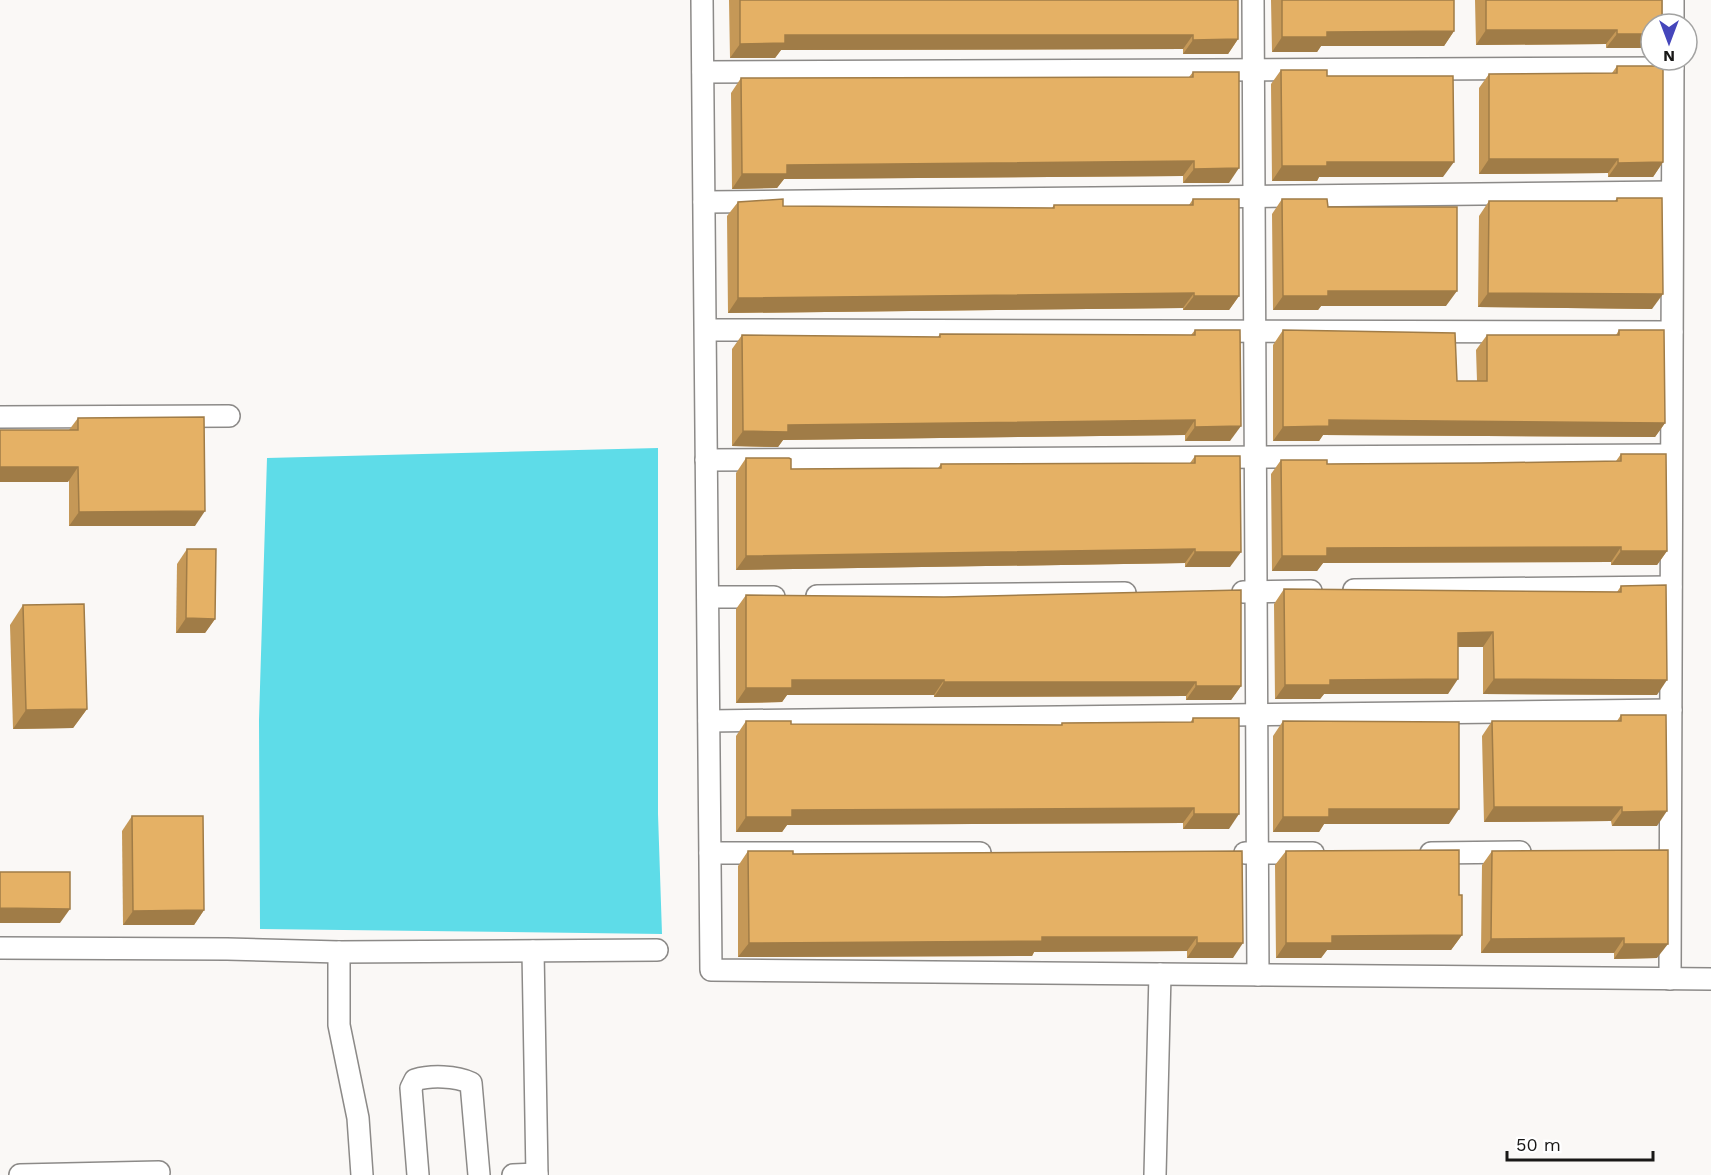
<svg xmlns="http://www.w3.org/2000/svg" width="1711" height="1175" font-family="'Work Sans',sans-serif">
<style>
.water{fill:#5edce8}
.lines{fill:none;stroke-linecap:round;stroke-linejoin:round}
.minor-casing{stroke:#8c8a88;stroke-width:24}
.minor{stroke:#fff;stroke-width:21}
.wall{fill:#c59857}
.shaded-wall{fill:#a07c47}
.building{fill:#e5b165;stroke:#a07c47;stroke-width:1.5}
</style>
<rect width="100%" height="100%" fill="#faf8f6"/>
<path class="water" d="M 658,448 L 658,814 L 662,934 L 260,929 L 259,720 L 267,458 Z"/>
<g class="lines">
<defs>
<g id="minor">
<path d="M 702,0 L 711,970 L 1711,979"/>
<path d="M 1253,0 L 1258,975"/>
<path d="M 1673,24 L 1673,0"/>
<path d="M 703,72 L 1673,68"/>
<path d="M 704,202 L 1672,192"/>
<path d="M 706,330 L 1672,332"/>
<path d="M 0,417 L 229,416"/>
<path d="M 706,460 L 1671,455"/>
<path d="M 1354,590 L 1671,587"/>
<path d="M 1243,592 L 1311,591"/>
<path d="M 817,596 L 1125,593"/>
<path d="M 708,597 L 774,597"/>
<path d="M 709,721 L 1671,710"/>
<path d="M 710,853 L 980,853"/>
<path d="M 1245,853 L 1313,853"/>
<path d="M 1431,853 L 1520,852"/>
<path d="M 0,948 L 227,949 L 339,952 L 657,950"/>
<path d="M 533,951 L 537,1175"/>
<path d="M 339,952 L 339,1025 L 358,1118 L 362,1175"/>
<path d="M 1670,979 L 1673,60"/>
<path d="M 20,1175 L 159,1172"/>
<path d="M 418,1175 L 411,1088 L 415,1080 C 431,1075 456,1076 471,1083 L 479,1175"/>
<path d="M 513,1175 L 537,1174"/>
<path d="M 1155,1175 L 1160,974"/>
</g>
</defs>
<use href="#minor" class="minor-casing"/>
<use href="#minor" class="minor"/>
</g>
<g class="wall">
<path d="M 729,0 L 1238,0 L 1238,39 L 1228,54 L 1183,54 L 1183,49 L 781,50 L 775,58 L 730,58 Z"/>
<path d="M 1271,0 L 1454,0 L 1454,31 L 1444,46 L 1321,46 L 1317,52 L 1272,52 Z"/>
<path d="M 1475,0 L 1662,0 L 1606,48 L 1606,44 L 1476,45 Z"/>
<path d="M 1617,66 L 1663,162 L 1653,177 L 1608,177 L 1608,173 L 1479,174 L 1479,88 L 1489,74 L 1612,73 Z"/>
<path d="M 1281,70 L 1327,76 L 1443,177 L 1319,177 L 1317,181 L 1272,181 L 1271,84 Z"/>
<path d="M 1193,72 L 1229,183 L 1183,183 L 1183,176 L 784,179 L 777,188 L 732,189 L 731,93 L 741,78 L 1189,77 Z"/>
<path d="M 1617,198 L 1652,309 L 1478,307 L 1479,216 L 1489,201 L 1615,201 Z"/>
<path d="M 1193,199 L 1239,296 L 1229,310 L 1183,310 L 1183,308 L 728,313 L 727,216 L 738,202 L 783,206 L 1052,208 L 1054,205 L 1189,205 Z"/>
<path d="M 1282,199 L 1328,207 L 1446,306 L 1321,306 L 1318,310 L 1273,310 L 1272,214 Z"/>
<path d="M 1195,330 L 1230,441 L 1185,441 L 1185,435 L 783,440 L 778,447 L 732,446 L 732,349 L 742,335 L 938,337 L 940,334 L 1191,335 Z"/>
<path d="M 1283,330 L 1457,381 L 1477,381 L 1476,350 L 1487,335 L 1616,335 L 1619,330 L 1665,423 L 1655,437 L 1323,435 L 1319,441 L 1273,441 L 1273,345 Z"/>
<path d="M 78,418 L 195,526 L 69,526 L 69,430 Z"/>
<path d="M 1621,454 L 1667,551 L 1657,565 L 1611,565 L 1611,562 L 1323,563 L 1317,571 L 1272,571 L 1271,474 L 1281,460 L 1327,464 L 1480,463 L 1616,461 Z"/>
<path d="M 1195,456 L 1230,567 L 1185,567 L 1185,563 L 736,570 L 736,473 L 746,458 L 791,469 L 938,468 L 941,464 L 1190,463 Z"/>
<path d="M 187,549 L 215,619 L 205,633 L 176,633 L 177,564 Z"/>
<path d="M 1621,586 L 1657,695 L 1483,694 L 1483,647 L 1458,647 L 1448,694 L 1324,694 L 1320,699 L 1275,699 L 1274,604 L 1284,589 L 1617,592 Z"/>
<path d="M 746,595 L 1241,686 L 1231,700 L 1186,700 L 1186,696 L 934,697 L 934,695 L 787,695 L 782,702 L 736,703 L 736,609 Z"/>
<path d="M 23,605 L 87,709 L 73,728 L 13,729 L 10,625 Z"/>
<path d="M 1621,715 L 1657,826 L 1612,826 L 1611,821 L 1484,822 L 1482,736 L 1492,721 L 1617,721 Z"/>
<path d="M 1193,718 L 1229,829 L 1183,829 L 1183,823 L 787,825 L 782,832 L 736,832 L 736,736 L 746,721 L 791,724 L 1061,725 L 1062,723 L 1190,723 Z"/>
<path d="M 1283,721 L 1449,824 L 1324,824 L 1319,832 L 1273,832 L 1273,736 Z"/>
<path d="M 132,816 L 204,910 L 194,925 L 123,925 L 122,831 Z"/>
<path d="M 748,851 L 793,854 L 1242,851 L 1233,958 L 1187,958 L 1187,951 L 1034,952 L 1032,956 L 738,957 L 738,866 Z"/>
<path d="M 1286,851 L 1459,895 L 1462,935 L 1451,950 L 1327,950 L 1321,958 L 1276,958 L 1275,865 Z"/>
<path d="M 1492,851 L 1657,958 L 1614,959 L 1614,953 L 1481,953 L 1482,865 Z"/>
</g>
<g class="shaded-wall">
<path d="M 1486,30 L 1617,30 L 1606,44 L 1476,45 Z"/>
<path d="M 1454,31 L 1444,46 L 1321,46 L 1317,52 L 1272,52 L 1282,37 L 1327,32 Z"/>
<path d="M 1617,34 L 1651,34 L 1651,48 L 1606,48 Z"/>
<path d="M 785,35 L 1193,35 L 1183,49 L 781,50 L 775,58 L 730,58 L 740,44 Z"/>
<path d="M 1238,39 L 1228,54 L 1183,54 L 1193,40 Z"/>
<path d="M 1489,159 L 1618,159 L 1608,173 L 1479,174 Z"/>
<path d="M 1194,161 L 1183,176 L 784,179 L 777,188 L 732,189 L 742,174 L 787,165 Z"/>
<path d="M 1327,162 L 1454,162 L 1443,177 L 1319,177 L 1317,181 L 1272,181 L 1282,166 Z"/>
<path d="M 1663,162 L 1653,177 L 1608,177 L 1618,163 Z"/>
<path d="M 1239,168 L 1229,183 L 1183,183 L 1194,169 Z"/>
<path d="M 1328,291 L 1457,291 L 1446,306 L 1321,306 L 1318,310 L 1273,310 L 1283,296 Z"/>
<path d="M 1194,293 L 1183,308 L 728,313 L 738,298 Z"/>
<path d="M 1488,293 L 1663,294 L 1652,309 L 1478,307 Z"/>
<path d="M 1194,296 L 1239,296 L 1229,310 L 1183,310 Z"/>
<path d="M 1195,420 L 1185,435 L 783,440 L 778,447 L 732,446 L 743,431 L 788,425 Z"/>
<path d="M 1329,420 L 1665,423 L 1655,437 L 1323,435 L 1319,441 L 1273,441 L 1283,427 Z"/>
<path d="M 1241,426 L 1230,441 L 1185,441 L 1195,427 Z"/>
<path d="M 0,467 L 78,467 L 68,482 L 0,482 Z"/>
<path d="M 205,511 L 195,526 L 69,526 L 79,512 Z"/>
<path d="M 1621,547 L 1611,562 L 1323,563 L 1317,571 L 1272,571 L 1282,556 L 1327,548 Z"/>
<path d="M 1195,549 L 1185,563 L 736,570 L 746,556 Z"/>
<path d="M 1621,551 L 1667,551 L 1657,565 L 1611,565 Z"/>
<path d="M 1195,552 L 1241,552 L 1230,567 L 1185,567 Z"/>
<path d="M 186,618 L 215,619 L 205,633 L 176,633 Z"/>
<path d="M 1493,632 L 1483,647 L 1448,647 L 1458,633 Z"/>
<path d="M 1458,679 L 1448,694 L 1324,694 L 1320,699 L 1275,699 L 1285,685 L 1330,680 Z"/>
<path d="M 1494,679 L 1667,680 L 1657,695 L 1483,694 Z"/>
<path d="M 792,680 L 944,680 L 934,695 L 787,695 L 782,702 L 736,703 L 746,688 Z"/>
<path d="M 944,682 L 1196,682 L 1186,696 L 934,697 Z"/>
<path d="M 1196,686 L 1241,686 L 1231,700 L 1186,700 Z"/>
<path d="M 87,709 L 73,728 L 13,729 L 26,710 Z"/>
<path d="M 1494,807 L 1622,807 L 1611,821 L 1484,822 Z"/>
<path d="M 1194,808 L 1183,823 L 787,825 L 782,832 L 736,832 L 746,817 L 792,810 Z"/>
<path d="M 1329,809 L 1459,809 L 1449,824 L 1324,824 L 1319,832 L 1273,832 L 1283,817 Z"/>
<path d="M 1667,811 L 1657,826 L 1612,826 L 1622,812 Z"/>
<path d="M 1194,814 L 1239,814 L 1229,829 L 1183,829 Z"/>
<path d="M 0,908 L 70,909 L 60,923 L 0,923 Z"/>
<path d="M 204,910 L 194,925 L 123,925 L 133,911 Z"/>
<path d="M 1462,935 L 1451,950 L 1327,950 L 1321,958 L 1276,958 L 1286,943 L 1332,936 Z"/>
<path d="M 1042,937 L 1197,937 L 1187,951 L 1034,952 L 1032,956 L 738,957 L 749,943 Z"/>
<path d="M 1624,938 L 1614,953 L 1481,953 L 1491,939 Z"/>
<path d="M 1197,943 L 1243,943 L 1233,958 L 1187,958 Z"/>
<path d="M 1624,944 L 1668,944 L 1657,958 L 1614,959 Z"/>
</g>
<g class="building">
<path d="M 740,0 L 1238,0 L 1238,39 L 1193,40 L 1193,35 L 785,35 L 785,43 L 740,44 Z"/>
<path d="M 1282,0 L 1454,0 L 1454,31 L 1327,32 L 1327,37 L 1282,37 Z"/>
<path d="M 1486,0 L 1662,0 L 1662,24 L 1651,24 L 1651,34 L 1617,34 L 1617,30 L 1486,30 Z"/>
<path d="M 1617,66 L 1663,66 L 1663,162 L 1618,163 L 1618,159 L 1489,159 L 1489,74 L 1617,73 Z"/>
<path d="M 1281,70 L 1327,70 L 1327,76 L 1453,76 L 1454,162 L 1327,162 L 1327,166 L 1282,166 Z"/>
<path d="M 1193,72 L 1239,72 L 1239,168 L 1194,169 L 1194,161 L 787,165 L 787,174 L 742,174 L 741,78 L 1193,77 Z"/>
<path d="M 1617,198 L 1662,198 L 1663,294 L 1488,293 L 1489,201 L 1617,201 Z"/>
<path d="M 783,199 L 783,206 L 1054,208 L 1054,205 L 1193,205 L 1193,199 L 1239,199 L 1239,296 L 1194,296 L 1194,293 L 738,298 L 738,202 Z"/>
<path d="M 1282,199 L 1327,199 L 1328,207 L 1457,207 L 1457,291 L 1328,291 L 1328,296 L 1283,296 Z"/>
<path d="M 1195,330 L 1240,330 L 1241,426 L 1195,427 L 1195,420 L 788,425 L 788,432 L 743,431 L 742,335 L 940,337 L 940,334 L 1195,335 Z"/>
<path d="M 1283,330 L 1455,333 L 1457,381 L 1487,381 L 1487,335 L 1619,335 L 1619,330 L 1664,330 L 1665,423 L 1329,420 L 1329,426 L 1283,427 Z"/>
<path d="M 204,417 L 205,511 L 79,512 L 78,467 L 0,467 L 0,430 L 78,430 L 78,418 Z"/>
<path d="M 1621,454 L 1666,454 L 1667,551 L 1621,551 L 1621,547 L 1327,548 L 1327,556 L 1282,556 L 1281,460 L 1327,460 L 1327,464 L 1480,463 L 1621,461 Z"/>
<path d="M 1195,456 L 1240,456 L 1241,552 L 1195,552 L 1195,549 L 746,556 L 746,458 L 789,458 L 791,459 L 791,469 L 941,468 L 941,464 L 1195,463 Z"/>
<path d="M 187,549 L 216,549 L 215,619 L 186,618 Z"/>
<path d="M 1666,585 L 1667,680 L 1494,679 L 1493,632 L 1458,633 L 1458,679 L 1330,680 L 1330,685 L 1285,685 L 1284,589 L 1621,592 L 1621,586 Z"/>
<path d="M 1241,590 L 1241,686 L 1196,686 L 1196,682 L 944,682 L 944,680 L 792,680 L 792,688 L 746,688 L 746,595 L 944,597 Z"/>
<path d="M 84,604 L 87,709 L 26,710 L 23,605 Z"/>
<path d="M 1621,715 L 1666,715 L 1667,811 L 1622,812 L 1622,807 L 1494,807 L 1492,721 L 1621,721 Z"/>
<path d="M 1193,718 L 1239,718 L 1239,814 L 1194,814 L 1194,808 L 792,810 L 792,817 L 746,817 L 746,721 L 791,721 L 791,724 L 1062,725 L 1062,723 L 1193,722 Z"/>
<path d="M 1283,721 L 1459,722 L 1459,809 L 1329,809 L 1329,817 L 1283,817 Z"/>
<path d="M 132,816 L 203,816 L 204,910 L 133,911 Z"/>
<path d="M 1459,850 L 1459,895 L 1462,895 L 1462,935 L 1332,936 L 1332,943 L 1286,943 L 1286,851 Z"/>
<path d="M 1668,850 L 1668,944 L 1624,944 L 1624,938 L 1491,939 L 1492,851 Z"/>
<path d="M 748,851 L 793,851 L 793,854 L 1242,851 L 1243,943 L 1197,943 L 1197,937 L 1042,937 L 1042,941 L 749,943 Z"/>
<path d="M 0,872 L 70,872 L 70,909 L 0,908 Z"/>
</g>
<g transform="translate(1669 42) rotate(180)"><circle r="28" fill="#ffffff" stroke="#a3a3a2" stroke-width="1.5"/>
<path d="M0-4.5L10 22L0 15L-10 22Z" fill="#4546bb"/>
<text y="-9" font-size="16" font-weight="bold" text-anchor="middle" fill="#191817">N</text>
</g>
<path d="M1507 1151v9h146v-9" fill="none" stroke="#191817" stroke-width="3"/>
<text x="1516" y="1151" font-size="18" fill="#191817" stroke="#ffffff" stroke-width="4.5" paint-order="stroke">50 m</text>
</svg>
